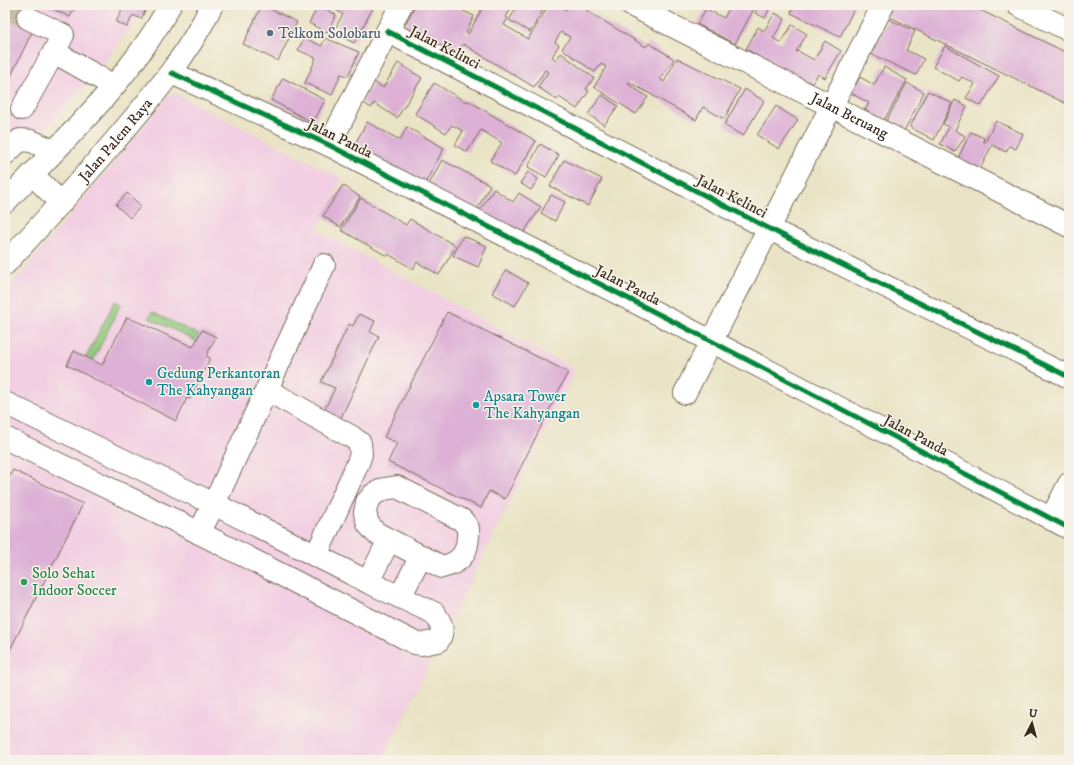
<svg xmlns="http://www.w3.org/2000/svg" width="1074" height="765" font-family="'IM FELL DW Pica',serif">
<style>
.built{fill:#f2cfe2}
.green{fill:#8fc97d;stroke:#657a4e}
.building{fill:#ddb1d6}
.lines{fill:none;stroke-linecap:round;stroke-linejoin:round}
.minor-tunnel{stroke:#c7bfa4;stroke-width:22;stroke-dasharray:22 11;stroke-linecap:butt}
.minor-casing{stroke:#786b59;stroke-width:24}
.major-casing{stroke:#786b59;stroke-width:24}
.minor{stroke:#fff;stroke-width:22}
.major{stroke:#fff;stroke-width:22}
.cycleway-casing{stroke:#f7f3e8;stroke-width:8}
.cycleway{stroke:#00873e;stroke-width:5}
.service-dot{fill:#5c6f8a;stroke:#f7f3e8;stroke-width:1.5}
.culture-dot{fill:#0f9aa8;stroke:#f7f3e8;stroke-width:1.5}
.leisure-dot{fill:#2e9e5b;stroke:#f7f3e8;stroke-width:1.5}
.labels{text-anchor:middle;stroke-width:3;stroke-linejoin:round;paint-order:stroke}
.service-label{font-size:15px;fill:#4e5e75;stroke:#f7f3e8;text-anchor:start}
.street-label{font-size:15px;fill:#3b2a1e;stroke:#f7f3e8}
.culture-label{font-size:15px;fill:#0d838f;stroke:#f7f3e8;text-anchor:start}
.leisure-label{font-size:15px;fill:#27864d;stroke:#f7f3e8;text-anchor:start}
</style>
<rect width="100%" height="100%" fill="#f7f3e8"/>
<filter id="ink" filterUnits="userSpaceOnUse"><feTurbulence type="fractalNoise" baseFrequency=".025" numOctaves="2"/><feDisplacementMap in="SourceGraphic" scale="8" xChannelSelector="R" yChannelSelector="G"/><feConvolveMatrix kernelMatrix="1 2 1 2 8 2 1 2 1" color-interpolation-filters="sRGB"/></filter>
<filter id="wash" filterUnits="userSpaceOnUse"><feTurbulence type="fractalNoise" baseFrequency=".012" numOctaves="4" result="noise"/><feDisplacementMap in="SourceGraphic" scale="16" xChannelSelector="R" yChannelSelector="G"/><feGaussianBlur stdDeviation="0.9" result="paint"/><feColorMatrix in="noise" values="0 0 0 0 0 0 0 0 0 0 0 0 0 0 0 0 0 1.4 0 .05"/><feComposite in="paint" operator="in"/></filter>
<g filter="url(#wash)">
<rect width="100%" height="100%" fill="#eae4c6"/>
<g class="built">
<path d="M 5,5 L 132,5 L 142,10 L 106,62 L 42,132 L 5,167 Z"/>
<path d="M 172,92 L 342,178 L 317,230 L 575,370 L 382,760 L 5,760 L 5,300 L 13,283 Z"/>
</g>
<g class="green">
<path d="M 115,301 L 121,304 L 93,361 L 86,357 Z"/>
<path d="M 152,312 L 199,335 L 196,341 L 149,318 Z"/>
</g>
<g id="blocks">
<g class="building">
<path d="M 5,5 L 34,5 L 24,24 L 33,30 L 5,88 Z"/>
<path d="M 45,5 L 76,5 L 70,17 Z"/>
<path d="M 124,5 L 148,5 L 141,19 L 133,15 L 127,27 L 116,22 Z"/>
<path d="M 262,5 L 297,22 L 278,61 L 243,44 Z"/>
<path d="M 319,5 L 336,15 L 327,33 L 309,23 Z"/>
<path d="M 334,5 L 368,5 L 373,8 L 354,43 L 333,32 L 343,14 L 332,8 Z"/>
<path d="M 415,5 L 445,5 L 454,9 L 455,7 L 474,16 L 466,33 L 468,34 L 484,5 L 513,5 L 506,17 L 508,18 L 504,25 L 528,39 L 549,5 L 558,5 L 566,10 L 568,5 L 590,5 L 587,11 L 646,47 L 649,43 L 674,59 L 660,79 L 664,82 L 677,58 L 740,89 L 724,119 L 703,107 L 696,120 L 629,82 L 628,84 L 648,97 L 636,114 L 594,87 L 606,67 L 601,64 L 595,72 L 562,49 L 570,37 L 561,32 L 555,42 L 559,45 L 552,57 L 556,60 L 561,53 L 594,78 L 586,89 L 589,91 L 577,109 L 559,97 L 557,100 L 538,87 L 548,72 L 545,70 L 534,87 L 463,44 L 457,54 L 436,44 L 434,48 L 402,31 Z"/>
<path d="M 518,5 L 528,6 L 529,5 L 546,5 L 530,32 L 509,20 Z"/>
<path d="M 731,5 L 756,5 L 735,44 L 697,24 L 706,9 L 724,18 Z"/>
<path d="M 759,5 L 771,5 L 765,18 L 755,13 Z"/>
<path d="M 794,5 L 856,5 L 840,37 L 791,13 Z"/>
<path d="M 886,5 L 970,5 L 1069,54 L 1069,105 L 882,13 Z"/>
<path d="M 775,13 L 785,19 L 773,38 L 781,43 L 792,25 L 807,34 L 796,52 L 798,51 L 814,60 L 825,41 L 841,51 L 825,78 L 818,74 L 810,87 L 746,49 L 758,27 L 764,31 Z"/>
<path d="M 888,19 L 915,31 L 906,50 L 924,59 L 916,75 L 871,54 Z"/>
<path d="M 304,38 L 322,46 L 325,38 L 359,52 L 348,76 L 341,74 L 332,95 L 305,83 L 316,58 L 298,50 Z"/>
<path d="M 945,46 L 999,76 L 981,106 L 966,98 L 975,84 L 962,77 L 959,81 L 933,67 Z"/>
<path d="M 398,63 L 422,78 L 397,118 L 374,103 L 371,108 L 362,102 L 374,82 L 383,88 Z"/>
<path d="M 884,67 L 907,80 L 881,125 L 863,114 L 869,103 L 851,93 L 860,77 L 874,85 Z"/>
<path d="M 283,78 L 325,100 L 313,123 L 271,100 Z"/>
<path d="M 434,83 L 466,102 L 467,100 L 536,141 L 515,176 L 490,161 L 502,143 L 481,130 L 467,152 L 455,145 L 463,131 L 452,125 L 446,133 L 415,114 Z"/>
<path d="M 907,83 L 924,92 L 904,131 L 886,121 Z"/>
<path d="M 745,89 L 764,101 L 743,136 L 724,125 Z"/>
<path d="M 928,91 L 952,103 L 934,140 L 910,127 Z"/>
<path d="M 602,95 L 618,106 L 604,125 L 588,114 Z"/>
<path d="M 955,100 L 967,106 L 955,130 L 965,136 L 955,152 L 940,144 L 949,127 L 943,124 Z"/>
<path d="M 776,106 L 798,120 L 779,149 L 757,135 Z"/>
<path d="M 5,113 L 10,116 L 5,120 Z"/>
<path d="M 996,121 L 1023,134 L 1016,149 L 1009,146 L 1006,152 L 992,145 L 977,175 L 955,164 L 971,132 L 984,138 L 983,141 L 985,142 Z"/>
<path d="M 367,122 L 400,140 L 407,127 L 444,148 L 423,187 L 352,149 Z"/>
<path d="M 540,144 L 559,155 L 546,177 L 528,167 Z"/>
<path d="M 442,160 L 490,185 L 474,215 L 426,190 Z"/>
<path d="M 564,160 L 602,179 L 588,206 L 550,186 Z"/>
<path d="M 528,172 L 538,179 L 531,190 L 520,183 Z"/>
<path d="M 343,185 L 360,197 L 340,227 L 323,216 Z"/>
<path d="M 494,189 L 513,202 L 519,193 L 541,207 L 520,238 L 479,211 Z"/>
<path d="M 127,193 L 141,206 L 130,218 L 116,205 Z"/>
<path d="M 551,195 L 565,202 L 555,221 L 541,213 Z"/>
<path d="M 361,198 L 406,225 L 410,219 L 456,246 L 439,275 L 417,262 L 413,269 L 388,254 L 387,256 L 341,230 Z"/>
<path d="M 463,236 L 487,246 L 478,267 L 453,256 Z"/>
<path d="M 506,270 L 528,283 L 515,306 L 492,293 Z"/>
<path d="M 447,312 L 568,372 L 505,499 L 489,491 L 481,508 L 388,462 L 397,443 L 384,437 Z"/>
<path d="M 359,314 L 375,321 L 370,332 L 379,336 L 339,422 L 322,415 L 335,388 L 321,382 L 349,324 L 353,326 Z"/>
<path d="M 127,317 L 193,347 L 202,330 L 216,337 L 206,356 L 210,358 L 190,399 L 187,398 L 176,421 L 67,365 L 74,351 L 102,365 Z"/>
<path d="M 13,470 L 83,504 L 5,660 L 5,486 Z"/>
</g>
</g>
</g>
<g filter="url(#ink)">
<use href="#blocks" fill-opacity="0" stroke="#786b59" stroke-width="1"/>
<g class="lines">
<path class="minor-tunnel" d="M 5,6 L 28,18"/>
<defs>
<g id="minor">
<path id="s1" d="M 631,5 L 1069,226"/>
<path d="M 28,18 L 63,35 L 54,52 L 114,86"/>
<path d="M 387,31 L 768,228 L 1069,377"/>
<path d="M 172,73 L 329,145 L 711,341 L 1069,528"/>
<path d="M 22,109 L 54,52"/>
<path d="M 329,145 L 401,5"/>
<path d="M 5,154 L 20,140 L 31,141 L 54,151"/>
<path d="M 32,174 L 61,203"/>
<path d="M 5,202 C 64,141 129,80 170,5"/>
<path id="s2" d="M 5,264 C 42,224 78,184 113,143 C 152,97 185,60 212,5"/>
<path d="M 267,390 L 352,437 L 360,443 L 361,454 L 358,463 L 316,556"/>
<path d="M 685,393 L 883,5"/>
<path d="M 5,403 L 214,504 L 368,582 L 434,613 C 441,622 445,630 438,641 L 422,644 L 415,643 L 178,522 L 5,438"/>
<path d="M 397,487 L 462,520 L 468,528 C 469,550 464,562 442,567 L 376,533 L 368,524 L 365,513 L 367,502 L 374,494 L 384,489 Z"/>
<path d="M 1051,519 L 1069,484"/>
<path d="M 199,533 L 214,504 L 324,265"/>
<path d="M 368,582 L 389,540"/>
<path d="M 400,597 L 421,556"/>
</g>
<path id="major" d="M 1018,5 L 1069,30"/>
</defs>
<use href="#minor" class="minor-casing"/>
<use href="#major" class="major-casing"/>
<use href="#minor" class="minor"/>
<use href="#major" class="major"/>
<defs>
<g id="cycleway">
<path d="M 387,31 L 768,228 L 1069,377"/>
<path d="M 172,73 L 329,145 L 711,341 L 1069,528"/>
</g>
</defs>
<use href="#cycleway" class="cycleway-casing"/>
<use href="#cycleway" class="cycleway"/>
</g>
</g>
<circle class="service-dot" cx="270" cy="33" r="4"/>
<g class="culture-dot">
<circle cx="149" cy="382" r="4"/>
<circle cx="476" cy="405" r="4"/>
</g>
<circle class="leisure-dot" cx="24" cy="582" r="4"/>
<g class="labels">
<g class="service-label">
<text x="278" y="38">Telkom Solobaru</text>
</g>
<g class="street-label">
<text transform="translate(445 47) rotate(27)" y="5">Jalan Kelinci</text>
<text dy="5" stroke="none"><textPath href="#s1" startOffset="245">Jalan Beruang</textPath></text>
<text transform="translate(340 138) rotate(26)" y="5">Jalan Panda</text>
<text dy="5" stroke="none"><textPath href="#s2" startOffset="166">Jalan Palem Raya</textPath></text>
<text transform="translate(732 196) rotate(27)" y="5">Jalan Kelinci</text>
<text transform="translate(628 285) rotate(27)" y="5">Jalan Panda</text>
<text transform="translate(916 435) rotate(28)" y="5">Jalan Panda</text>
</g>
<g class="culture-label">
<text x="157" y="378">Gedung Perkantoran<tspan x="157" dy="17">The Kahyangan</tspan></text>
<text x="484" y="401">Apsara Tower<tspan x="484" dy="17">The Kahyangan</tspan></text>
</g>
<g class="leisure-label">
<text x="32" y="578">Solo Sehat<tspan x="32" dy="17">Indoor Soccer</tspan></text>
</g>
</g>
<rect width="1074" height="765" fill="none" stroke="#f7f3e8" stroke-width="20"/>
<g transform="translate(1032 723) rotate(6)" stroke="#f7f3e8" stroke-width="3" paint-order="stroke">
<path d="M0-3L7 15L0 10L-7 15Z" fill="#3b2a1e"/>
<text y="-6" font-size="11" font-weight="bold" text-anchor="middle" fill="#3b2a1e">U</text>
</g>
</svg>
